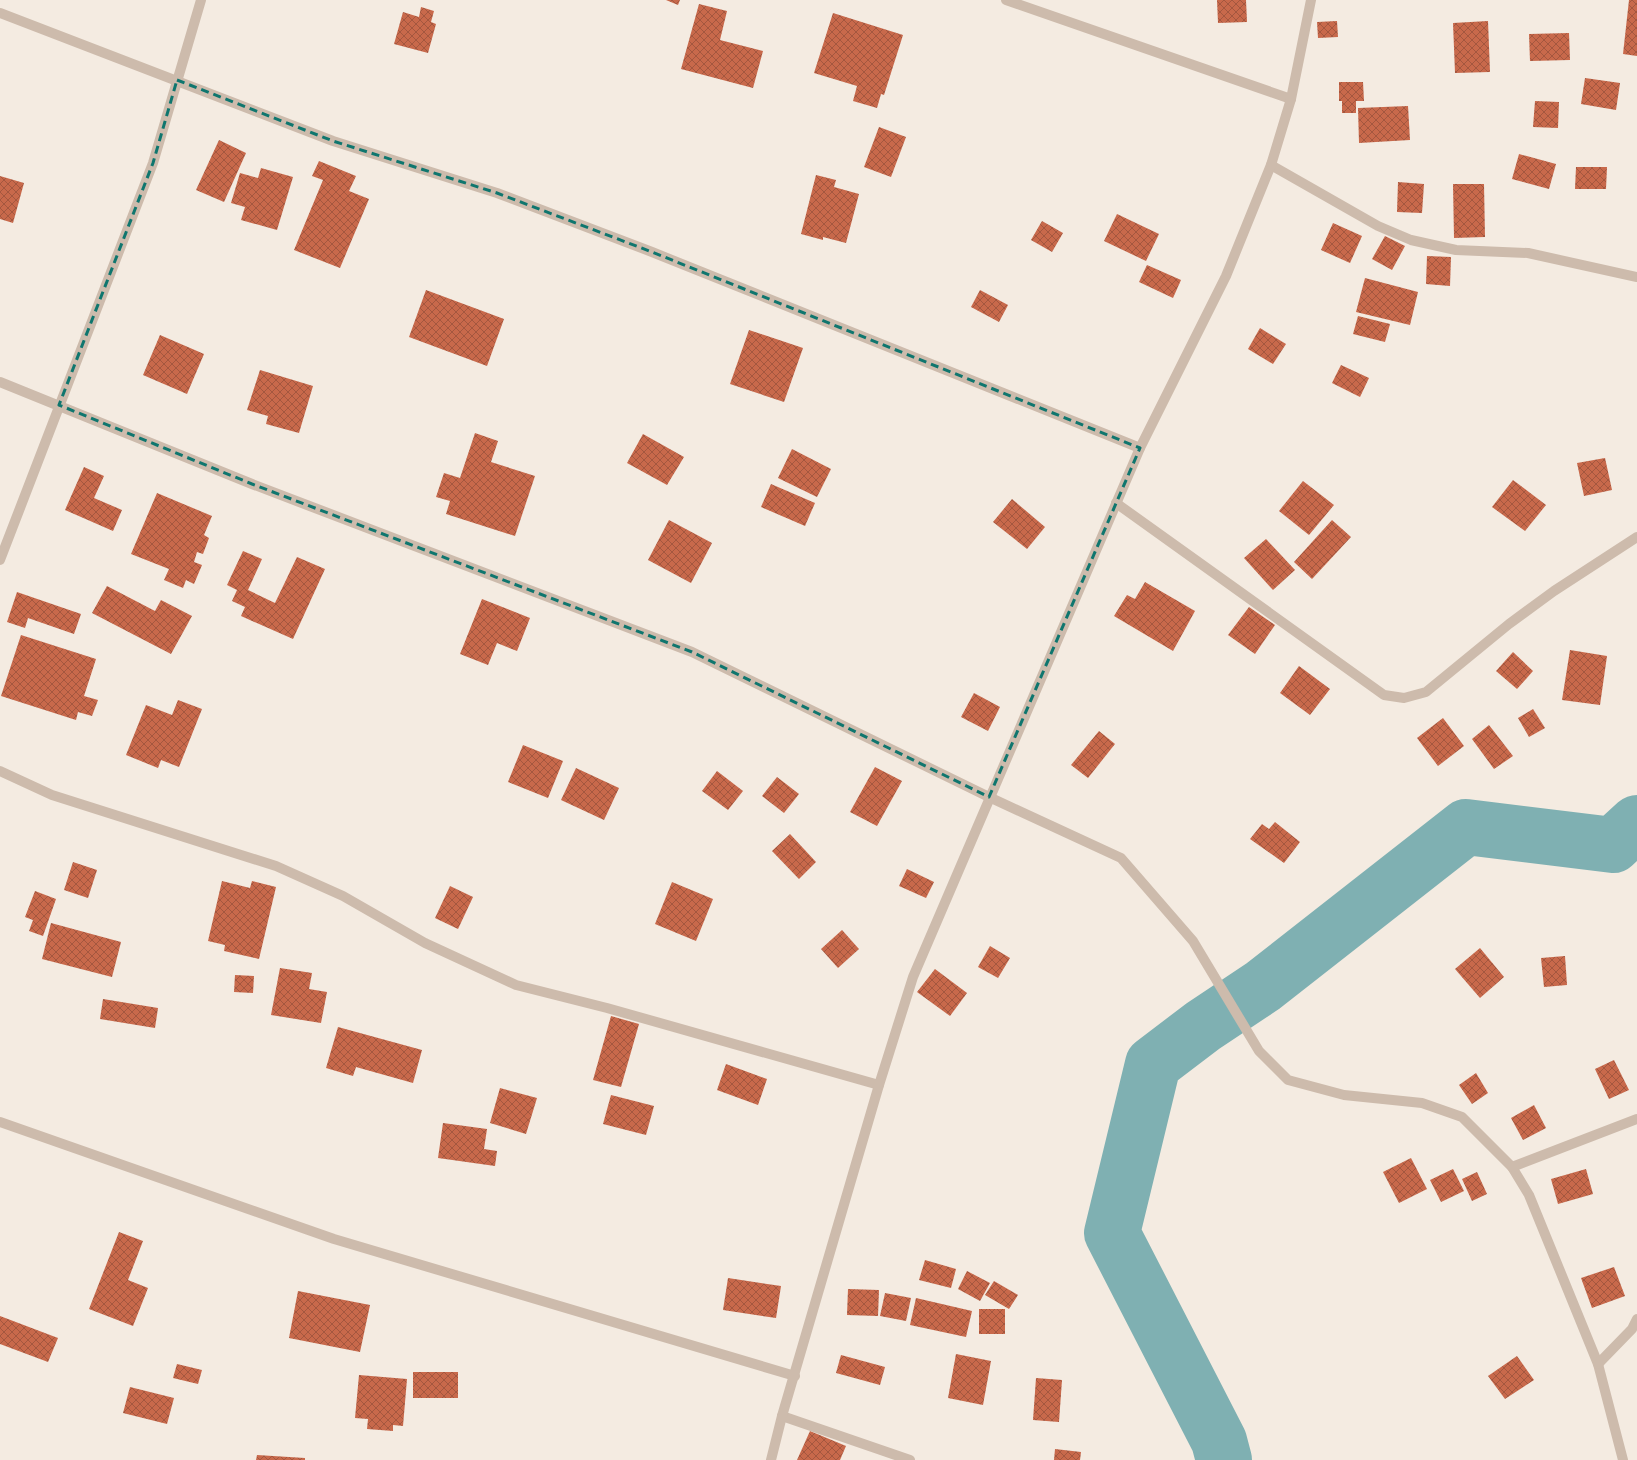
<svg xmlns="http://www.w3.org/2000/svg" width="1637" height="1460" font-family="'Source Sans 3',sans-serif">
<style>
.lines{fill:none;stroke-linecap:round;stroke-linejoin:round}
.river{stroke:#7fb0b2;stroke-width:56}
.building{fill:url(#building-cross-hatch)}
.street{stroke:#cdbbac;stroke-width:10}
.marked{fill:none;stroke:#0f766e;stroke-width:3;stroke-dasharray:8 5;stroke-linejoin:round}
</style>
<defs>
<pattern id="building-cross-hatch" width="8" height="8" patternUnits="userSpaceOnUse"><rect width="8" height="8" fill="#c8694b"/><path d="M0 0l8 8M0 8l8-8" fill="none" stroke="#a4573f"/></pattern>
</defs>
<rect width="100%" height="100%" fill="#f4ebe1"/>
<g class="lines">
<path class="river" d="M 1224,1460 L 1219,1441 L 1112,1233 L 1153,1064 L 1203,1026 L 1263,986 L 1466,827 L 1613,845 L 1637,823"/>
</g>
<g class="building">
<path d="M 666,0 L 680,0 L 678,5 Z"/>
<path d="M 1217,0 L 1246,0 L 1247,22 L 1218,23 Z"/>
<path d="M 1629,0 L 1637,0 L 1637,56 L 1623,54 Z"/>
<path d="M 699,4 L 727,11 L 720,40 L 763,51 L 753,88 L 681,69 Z"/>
<path d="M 421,7 L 434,11 L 431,22 L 436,24 L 428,53 L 394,44 L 403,12 L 419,17 Z"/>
<path d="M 833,13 L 903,35 L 884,95 L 881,94 L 877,108 L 853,101 L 857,86 L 814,73 Z"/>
<path d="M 1337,21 L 1338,37 L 1318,38 L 1317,22 Z"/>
<path d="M 1488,21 L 1490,72 L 1455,73 L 1453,23 Z"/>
<path d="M 1569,33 L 1570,60 L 1530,61 L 1529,34 Z"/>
<path d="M 1585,78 L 1620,83 L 1616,110 L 1581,104 Z"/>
<path d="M 1339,82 L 1363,82 L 1364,101 L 1356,101 L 1356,113 L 1342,113 L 1342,101 L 1339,101 Z"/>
<path d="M 1535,101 L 1559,102 L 1558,128 L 1533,127 Z"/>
<path d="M 1408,106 L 1410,140 L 1359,143 L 1358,108 Z"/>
<path d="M 879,127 L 906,137 L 891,177 L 864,167 Z"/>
<path d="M 219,140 L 246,153 L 224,202 L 196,190 Z"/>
<path d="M 1519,154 L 1556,164 L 1549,189 L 1512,179 Z"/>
<path d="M 319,161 L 356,176 L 349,191 L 369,199 L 340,268 L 294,250 L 323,180 L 312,176 Z"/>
<path d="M 1576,167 L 1607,167 L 1606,189 L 1575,189 Z"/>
<path d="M 261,168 L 293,177 L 277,230 L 241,220 L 245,207 L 231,203 L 240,173 L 258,178 Z"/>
<path d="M 816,175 L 836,180 L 834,187 L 859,194 L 846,243 L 823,237 L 823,240 L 801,234 Z"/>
<path d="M 0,176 L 24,183 L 13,223 L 0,219 Z"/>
<path d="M 1398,182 L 1424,184 L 1422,213 L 1397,212 Z"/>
<path d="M 1453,184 L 1484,184 L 1485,237 L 1454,238 Z"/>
<path d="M 1117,214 L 1159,234 L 1146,261 L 1104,241 Z"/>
<path d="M 1042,221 L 1063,233 L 1052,252 L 1031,240 Z"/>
<path d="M 1333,223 L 1362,236 L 1350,263 L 1321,250 Z"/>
<path d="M 1385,236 L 1405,246 L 1392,270 L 1372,259 Z"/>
<path d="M 1427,256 L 1451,257 L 1450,286 L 1426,284 Z"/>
<path d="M 1147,265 L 1181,280 L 1173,298 L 1139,282 Z"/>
<path d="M 1365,278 L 1418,292 L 1410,325 L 1356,312 Z"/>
<path d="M 426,290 L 504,319 L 487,366 L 409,337 Z"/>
<path d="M 980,290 L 1008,305 L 999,322 L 971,307 Z"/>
<path d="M 1358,316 L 1390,324 L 1385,342 L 1353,334 Z"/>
<path d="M 1260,328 L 1286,344 L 1273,364 L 1248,349 Z"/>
<path d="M 749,330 L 803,348 L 784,402 L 730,384 Z"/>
<path d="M 160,335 L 204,354 L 187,394 L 143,375 Z"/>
<path d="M 1341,365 L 1369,378 L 1360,397 L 1332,383 Z"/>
<path d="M 260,370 L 313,386 L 299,433 L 266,424 L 268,416 L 247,410 Z"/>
<path d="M 475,433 L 498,441 L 491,462 L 535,476 L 515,536 L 446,514 L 450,501 L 436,497 L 444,473 L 460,478 Z"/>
<path d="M 643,434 L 684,457 L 667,485 L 627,463 Z"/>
<path d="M 792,449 L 831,469 L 817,497 L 778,478 Z"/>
<path d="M 1605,458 L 1612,490 L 1584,496 L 1577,463 Z"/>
<path d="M 84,467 L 104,476 L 94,498 L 122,510 L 113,531 L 65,510 Z"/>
<path d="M 1513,480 L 1546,505 L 1525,531 L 1492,507 Z"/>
<path d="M 1303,481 L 1334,505 L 1309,535 L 1279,511 Z"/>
<path d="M 771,484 L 815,503 L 805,526 L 761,507 Z"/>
<path d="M 157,493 L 212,516 L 204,535 L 209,538 L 203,554 L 197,552 L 194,562 L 202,565 L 194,584 L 186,580 L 183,588 L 164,580 L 169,569 L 131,554 Z"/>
<path d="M 1012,499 L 1045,527 L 1027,549 L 993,522 Z"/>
<path d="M 669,520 L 712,543 L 691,583 L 648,560 Z"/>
<path d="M 1332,520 L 1351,537 L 1312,579 L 1294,562 Z"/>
<path d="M 1266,539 L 1295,570 L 1273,590 L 1244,558 Z"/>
<path d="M 243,551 L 262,559 L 248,590 L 275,603 L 297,557 L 325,569 L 293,639 L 241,616 L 245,607 L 232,601 L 237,590 L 227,585 Z"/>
<path d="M 1145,582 L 1195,611 L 1173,651 L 1114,616 L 1127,595 L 1135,599 Z"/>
<path d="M 107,586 L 155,611 L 161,600 L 192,616 L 171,654 L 92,613 Z"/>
<path d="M 17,592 L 81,614 L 74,634 L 28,618 L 25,628 L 7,622 Z"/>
<path d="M 482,599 L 530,618 L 517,651 L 497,643 L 488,665 L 460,654 Z"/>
<path d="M 1249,607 L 1275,625 L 1255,654 L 1228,635 Z"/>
<path d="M 21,635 L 96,659 L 84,696 L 98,700 L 92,716 L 78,712 L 76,720 L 1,696 Z"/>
<path d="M 1570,650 L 1607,656 L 1600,705 L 1562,700 Z"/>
<path d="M 1513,652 L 1533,671 L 1517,689 L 1496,671 Z"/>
<path d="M 1299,666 L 1330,689 L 1310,715 L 1280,693 Z"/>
<path d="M 974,693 L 1000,707 L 988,731 L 961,717 Z"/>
<path d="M 178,700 L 202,709 L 179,767 L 161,760 L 158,768 L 126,755 L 146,705 L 172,715 Z"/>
<path d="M 1533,709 L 1545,728 L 1529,737 L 1518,718 Z"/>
<path d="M 1443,718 L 1464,746 L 1438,766 L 1417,738 Z"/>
<path d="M 1489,725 L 1513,756 L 1494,769 L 1472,739 Z"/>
<path d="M 1099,731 L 1115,744 L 1088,778 L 1071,765 Z"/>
<path d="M 523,745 L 563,761 L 548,798 L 508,782 Z"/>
<path d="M 875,767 L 902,781 L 877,826 L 850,812 Z"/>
<path d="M 576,768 L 619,788 L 604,820 L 561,800 Z"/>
<path d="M 717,771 L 743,791 L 728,810 L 702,791 Z"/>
<path d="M 777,777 L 799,794 L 784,813 L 762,796 Z"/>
<path d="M 1275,822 L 1300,842 L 1284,863 L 1250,839 L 1262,824 L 1269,829 Z"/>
<path d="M 790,834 L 816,862 L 799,879 L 772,851 Z"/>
<path d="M 73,862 L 97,870 L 88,898 L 64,890 Z"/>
<path d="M 907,869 L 934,882 L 926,898 L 899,886 Z"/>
<path d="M 222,881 L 250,888 L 252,881 L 276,887 L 259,959 L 224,951 L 225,945 L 208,941 Z"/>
<path d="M 672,882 L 713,899 L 696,941 L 655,924 Z"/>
<path d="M 450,886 L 473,897 L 458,929 L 435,918 Z"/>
<path d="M 35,891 L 56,899 L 43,936 L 29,931 L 33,920 L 25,917 Z"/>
<path d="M 51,923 L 121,942 L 112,977 L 42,959 Z"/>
<path d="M 842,930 L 859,949 L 838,968 L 821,949 Z"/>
<path d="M 990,946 L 1010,958 L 998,978 L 978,967 Z"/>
<path d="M 1480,948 L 1504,977 L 1480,998 L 1455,969 Z"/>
<path d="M 1565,956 L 1567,985 L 1544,987 L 1541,958 Z"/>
<path d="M 280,968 L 312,973 L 309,989 L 327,992 L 321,1023 L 271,1015 Z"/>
<path d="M 935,969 L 967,993 L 950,1016 L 917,992 Z"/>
<path d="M 235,975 L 254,976 L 253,993 L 234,992 Z"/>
<path d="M 103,999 L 158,1008 L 155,1028 L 100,1019 Z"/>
<path d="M 611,1016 L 639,1024 L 621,1087 L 593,1080 Z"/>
<path d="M 338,1027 L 422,1050 L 413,1083 L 356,1067 L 353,1076 L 326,1068 Z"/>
<path d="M 1614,1060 L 1629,1090 L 1609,1099 L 1595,1069 Z"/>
<path d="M 726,1064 L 767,1079 L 758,1105 L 717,1090 Z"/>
<path d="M 1476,1073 L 1488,1093 L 1472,1104 L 1459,1085 Z"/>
<path d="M 500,1088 L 537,1098 L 526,1134 L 490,1123 Z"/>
<path d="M 611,1095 L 654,1106 L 646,1135 L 603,1124 Z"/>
<path d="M 1534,1105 L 1546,1128 L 1523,1140 L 1511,1118 Z"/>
<path d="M 443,1123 L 487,1129 L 484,1149 L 497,1151 L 495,1166 L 438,1158 Z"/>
<path d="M 1411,1158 L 1427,1189 L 1399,1203 L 1383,1172 Z"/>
<path d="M 1453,1169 L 1464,1191 L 1441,1202 L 1430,1180 Z"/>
<path d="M 1586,1169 L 1593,1194 L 1558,1204 L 1551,1179 Z"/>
<path d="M 1477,1172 L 1487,1194 L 1472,1201 L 1462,1179 Z"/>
<path d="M 119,1232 L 143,1241 L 128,1280 L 148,1288 L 133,1326 L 89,1309 Z"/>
<path d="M 925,1260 L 956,1269 L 951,1288 L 919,1280 Z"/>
<path d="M 1614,1267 L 1625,1296 L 1592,1308 L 1581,1278 Z"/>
<path d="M 967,1271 L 990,1283 L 980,1301 L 958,1289 Z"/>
<path d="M 728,1278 L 781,1286 L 776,1318 L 723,1310 Z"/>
<path d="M 994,1281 L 1018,1295 L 1009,1309 L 985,1295 Z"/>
<path d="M 848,1289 L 879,1290 L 878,1316 L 847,1315 Z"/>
<path d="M 298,1291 L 370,1305 L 360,1352 L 289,1338 Z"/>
<path d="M 885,1293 L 911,1298 L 906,1321 L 880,1316 Z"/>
<path d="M 916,1298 L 972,1311 L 966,1337 L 910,1325 Z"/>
<rect x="979" y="1309" width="26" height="25"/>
<path d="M 0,1316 L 58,1338 L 48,1362 L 0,1344 Z"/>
<path d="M 956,1354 L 991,1361 L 983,1405 L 948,1398 Z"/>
<path d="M 841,1355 L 885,1367 L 880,1385 L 836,1373 Z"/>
<path d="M 1517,1356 L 1534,1380 L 1505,1399 L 1488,1376 Z"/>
<path d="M 177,1364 L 202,1370 L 198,1384 L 173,1378 Z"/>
<rect x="413" y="1372" width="45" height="26"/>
<path d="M 359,1375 L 407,1379 L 403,1426 L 393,1425 L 393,1431 L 367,1429 L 368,1419 L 355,1418 Z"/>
<path d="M 1036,1378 L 1062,1380 L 1059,1422 L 1033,1420 Z"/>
<path d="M 130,1387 L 174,1398 L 167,1424 L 123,1413 Z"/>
<path d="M 810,1431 L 846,1446 L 840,1460 L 797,1460 Z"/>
<path d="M 1055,1449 L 1081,1452 L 1080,1460 L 1054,1460 Z"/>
<path d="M 257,1455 L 305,1458 L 305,1460 L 256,1460 Z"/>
</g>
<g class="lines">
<g class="street">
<path d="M 1006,0 L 1291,99"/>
<path d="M 0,13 L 333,141 L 497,193 L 652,252 L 1140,448"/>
<path d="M 1271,165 L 1378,226 L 1411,240 L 1456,250 L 1528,253 L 1637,277"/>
<path d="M 0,382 L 252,484 L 692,652 L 989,797 L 1121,858 L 1193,941 L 1259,1051 L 1288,1080 L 1344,1095 L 1422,1103 L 1462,1117 L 1512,1167 L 1529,1195 L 1598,1364 L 1623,1460"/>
<path d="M 1116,503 L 1384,695 L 1404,698 L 1426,692 L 1509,624 L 1554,591 L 1637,537"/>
<path d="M 0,560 L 153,163 L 201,0"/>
<path d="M 0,771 L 52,795 L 276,866 L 343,896 L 425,943 L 516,985 L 607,1008 L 879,1085"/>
<path d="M 0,1122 L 334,1239 L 795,1376"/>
<path d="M 1512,1167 L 1637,1119"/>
<path d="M 1598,1364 L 1632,1329 L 1637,1319"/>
<path d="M 782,1416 L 910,1460"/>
<path d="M 771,1460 L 782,1416 L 879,1085 L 913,977 L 1140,448 L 1226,276 L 1271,165 L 1291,99 L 1311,0"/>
</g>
</g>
<path class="marked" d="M 177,80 L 333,141 L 497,193 L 652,252 L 1140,448 L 989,797 L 692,652 L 252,484 L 59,405 L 153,163 Z"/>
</svg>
